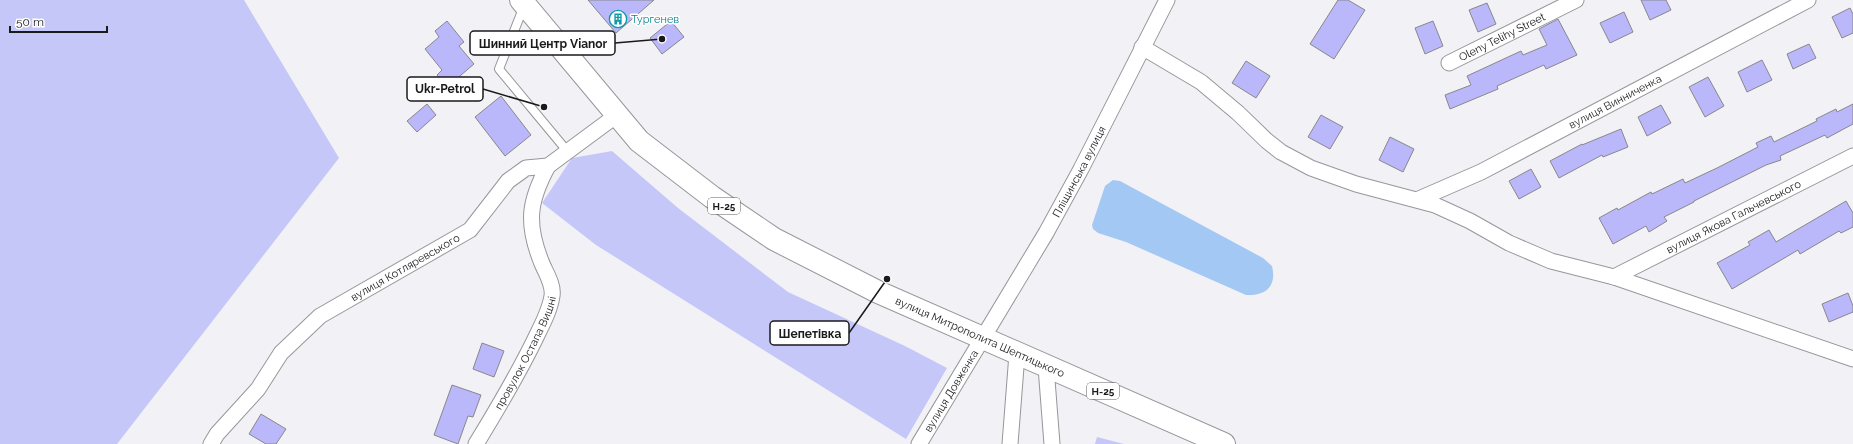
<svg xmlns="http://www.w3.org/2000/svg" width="1853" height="444" font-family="Raleway,sans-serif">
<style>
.green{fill:#c5c7f8}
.water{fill:#a3c8f3}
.building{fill:#bbb7fb;stroke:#88878b}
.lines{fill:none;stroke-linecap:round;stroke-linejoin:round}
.service-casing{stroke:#96979b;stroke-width:10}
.minor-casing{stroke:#96979b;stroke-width:17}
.primary-casing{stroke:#96979b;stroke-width:24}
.service{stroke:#fff;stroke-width:8}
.minor{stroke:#fff;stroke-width:15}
.primary{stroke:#fff;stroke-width:22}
.labels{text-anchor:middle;stroke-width:3;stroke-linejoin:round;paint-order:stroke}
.shield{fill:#fff;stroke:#5f5f60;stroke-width:1}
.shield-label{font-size:10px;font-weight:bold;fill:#1a1a1c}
.culture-label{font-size:11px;fill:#0d838f;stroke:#fff;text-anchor:start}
.street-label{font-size:11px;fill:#1a1a1c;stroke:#fff}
.leader{fill:none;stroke:#1a1a1c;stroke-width:1.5}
.callout-dot{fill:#1a1a1c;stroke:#fff;stroke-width:1.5}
.callout{fill:#fff;stroke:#1a1a1c;stroke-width:1.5}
.callout-label{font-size:12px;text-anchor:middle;font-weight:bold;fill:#1a1a1c}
</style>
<rect width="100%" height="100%" fill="#f2f2f6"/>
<g class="green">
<path d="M 0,0 L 244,0 L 339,158 L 117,444 L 0,444 Z"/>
<path d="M 612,151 L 678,208 L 788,292 L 905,346 L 947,368 L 906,439 L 596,245 L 542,203 L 572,158 Z"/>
<path d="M 1097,437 L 1124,444 L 1095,444 Z"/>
</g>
<path class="water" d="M 1113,180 L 1120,181 L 1263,258 L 1272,266 C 1277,286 1266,296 1246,295 L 1126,242 L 1098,233 L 1093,229 L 1092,225 L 1105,186 Z"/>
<g class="building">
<path d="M 588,0 L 654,0 L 616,33 Z"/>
<path d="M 1338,0 L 1348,0 L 1365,10 L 1334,59 L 1310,44 Z"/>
<path d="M 1641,0 L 1666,0 L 1671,10 L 1650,20 Z"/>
<path d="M 1487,3 L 1496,24 L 1478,32 L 1469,10 Z"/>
<path d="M 1850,8 L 1853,14 L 1853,33 L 1842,38 L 1832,17 Z"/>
<path d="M 1624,12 L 1633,32 L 1610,43 L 1600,23 Z"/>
<path d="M 1558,19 L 1577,55 L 1546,69 L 1544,65 L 1497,86 L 1498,89 L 1450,109 L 1445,95 L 1471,85 L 1467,76 L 1521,51 L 1523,55 L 1547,45 L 1539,29 Z"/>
<path d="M 447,21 L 464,42 L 459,46 L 474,64 L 447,87 L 437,75 L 442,70 L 425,49 L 439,37 L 435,31 Z"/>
<path d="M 671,21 L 684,37 L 662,54 L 650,38 Z"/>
<path d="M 1433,21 L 1443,46 L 1425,54 L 1415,28 Z"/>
<path d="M 1809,44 L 1816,58 L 1793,69 L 1787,54 Z"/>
<path d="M 1762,60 L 1772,80 L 1747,92 L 1738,72 Z"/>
<path d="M 1246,61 L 1270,76 L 1256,98 L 1232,83 Z"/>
<path d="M 1708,77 L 1724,106 L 1705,117 L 1689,87 Z"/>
<path d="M 501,96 L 531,135 L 505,156 L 475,117 Z"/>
<path d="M 427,104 L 436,115 L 417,132 L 407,121 Z"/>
<path d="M 1853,104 L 1853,124 L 1827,138 L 1825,135 L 1780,156 L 1781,160 L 1766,165 L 1694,201 L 1694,202 L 1664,217 L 1667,221 L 1649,232 L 1646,226 L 1613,244 L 1599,218 L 1617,208 L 1618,210 L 1651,192 L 1652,194 L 1683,179 L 1685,183 L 1717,168 L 1758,147 L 1756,143 L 1771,136 L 1774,142 L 1817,121 L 1816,119 L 1836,109 L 1837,112 Z"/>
<path d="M 1661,105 L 1671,123 L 1647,136 L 1638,117 Z"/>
<path d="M 1321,115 L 1343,127 L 1330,149 L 1308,137 Z"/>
<path d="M 1621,129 L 1628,147 L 1603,157 L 1602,155 L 1559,178 L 1550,161 L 1582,144 L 1582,145 Z"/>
<path d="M 1390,137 L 1414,149 L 1403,172 L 1379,160 Z"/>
<path d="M 1531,169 L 1541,187 L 1519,199 L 1509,181 Z"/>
<path d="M 1846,201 L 1853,213 L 1853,227 L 1841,233 L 1839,231 L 1800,254 L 1798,250 L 1732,289 L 1717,263 L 1750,245 L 1748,242 L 1769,230 L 1776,242 Z"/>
<path d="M 1848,293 L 1853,306 L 1853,312 L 1829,322 L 1822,304 Z"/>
<path d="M 482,343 L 504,351 L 494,377 L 473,369 Z"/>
<path d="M 452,385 L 481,395 L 473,417 L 468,416 L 458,444 L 434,435 Z"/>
<path d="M 261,414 L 286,429 L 276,444 L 266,444 L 249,434 Z"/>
</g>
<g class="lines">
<defs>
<path id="service" d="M 524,6 L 499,69 L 568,152"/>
<g id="minor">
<path d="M 1142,47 L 1201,82 L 1238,113 L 1267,141 L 1281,152 L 1311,168 L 1356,184 L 1435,205 L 1470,221 L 1509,243 L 1551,261 L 1614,277 L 1853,359"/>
<path id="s1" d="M 1449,63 L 1576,0"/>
<path id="s2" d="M 1419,199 L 1481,172 L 1808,0"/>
<path id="s3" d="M 1614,277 L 1853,156"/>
<path d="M 1046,367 L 1052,444"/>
<path id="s4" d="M 211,444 L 217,434 L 258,389 L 281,353 L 320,316 L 470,230 L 508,181 L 526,168 L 548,166 L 617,115"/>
<path id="s5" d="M 476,444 C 498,408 520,371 538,333 C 544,321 550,309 552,296 C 554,284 545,272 541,261 C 526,223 529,201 548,166"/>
<path id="s6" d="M 919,444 L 1046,233 L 1081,169 L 1167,0"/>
<path d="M 1010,444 L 1017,354"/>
</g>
<g id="primary">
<path id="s7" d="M 521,0 L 639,141 L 712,197 L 774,239 L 878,292 L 1224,444"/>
</g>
</defs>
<use href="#service" class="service-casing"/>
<use href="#minor" class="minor-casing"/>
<use href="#primary" class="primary-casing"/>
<use href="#service" class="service"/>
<use href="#minor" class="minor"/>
<use href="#primary" class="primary"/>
</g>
<defs>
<symbol id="building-ring" viewBox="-11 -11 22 22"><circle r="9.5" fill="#fff" stroke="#0f9aa8" stroke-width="1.5"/><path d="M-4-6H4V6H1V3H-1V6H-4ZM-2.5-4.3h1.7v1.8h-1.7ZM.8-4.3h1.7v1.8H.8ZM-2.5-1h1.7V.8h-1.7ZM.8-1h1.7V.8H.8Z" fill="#0f9aa8"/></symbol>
</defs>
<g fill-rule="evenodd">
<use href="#building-ring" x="608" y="9" width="20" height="20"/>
</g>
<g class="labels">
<g class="shield">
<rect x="708" y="198" width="32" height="16" rx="3"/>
<rect x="1087" y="383" width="32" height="16" rx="3"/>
</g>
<g class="shield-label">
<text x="724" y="210">Н-25</text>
<text x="1103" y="395">Н-25</text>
</g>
<g class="culture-label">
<text x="631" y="23">Тургенев</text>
</g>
<g class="street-label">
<text dy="4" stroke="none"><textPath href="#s1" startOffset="59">Oleny Telihy Street</textPath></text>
<text dy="4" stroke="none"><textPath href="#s2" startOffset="219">вулиця Винниченка</textPath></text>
<text dy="4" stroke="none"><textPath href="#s6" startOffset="316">Пліщинська вулиця</textPath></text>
<text dy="4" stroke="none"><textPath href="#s3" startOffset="134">вулиця Якова Гальчевського</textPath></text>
<text dy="4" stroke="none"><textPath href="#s4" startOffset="267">вулиця Котляревського</textPath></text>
<text dy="4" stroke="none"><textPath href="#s7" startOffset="579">вулиця Митрополита Шептицького</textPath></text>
<text dy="4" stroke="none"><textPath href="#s5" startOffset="104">провулок Остапа Вишні</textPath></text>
<text dy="4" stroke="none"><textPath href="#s6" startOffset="62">вулиця Довженка</textPath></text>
</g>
</g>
<path class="leader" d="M662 39L615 43M544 107L483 89M887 279L849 333"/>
<g class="callout-dot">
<circle cx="662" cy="39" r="4"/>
<circle cx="544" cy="107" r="4"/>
<circle cx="887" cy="279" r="4"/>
</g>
<g class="callout">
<rect x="470" y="31" width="145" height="24" rx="4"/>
<rect x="407" y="77" width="76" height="24" rx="4"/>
<rect x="770" y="321" width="79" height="24" rx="4"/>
</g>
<g class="callout-label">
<text x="543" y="48">Шинний Центр Vianor</text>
<text x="445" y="93">Ukr-Petrol</text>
<text x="810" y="338">Шепетівка</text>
</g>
<path d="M10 26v6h97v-6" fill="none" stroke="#1a1a1c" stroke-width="2"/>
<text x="16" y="26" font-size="12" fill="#1a1a1c" stroke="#ffffff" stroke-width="3" paint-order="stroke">50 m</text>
</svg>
